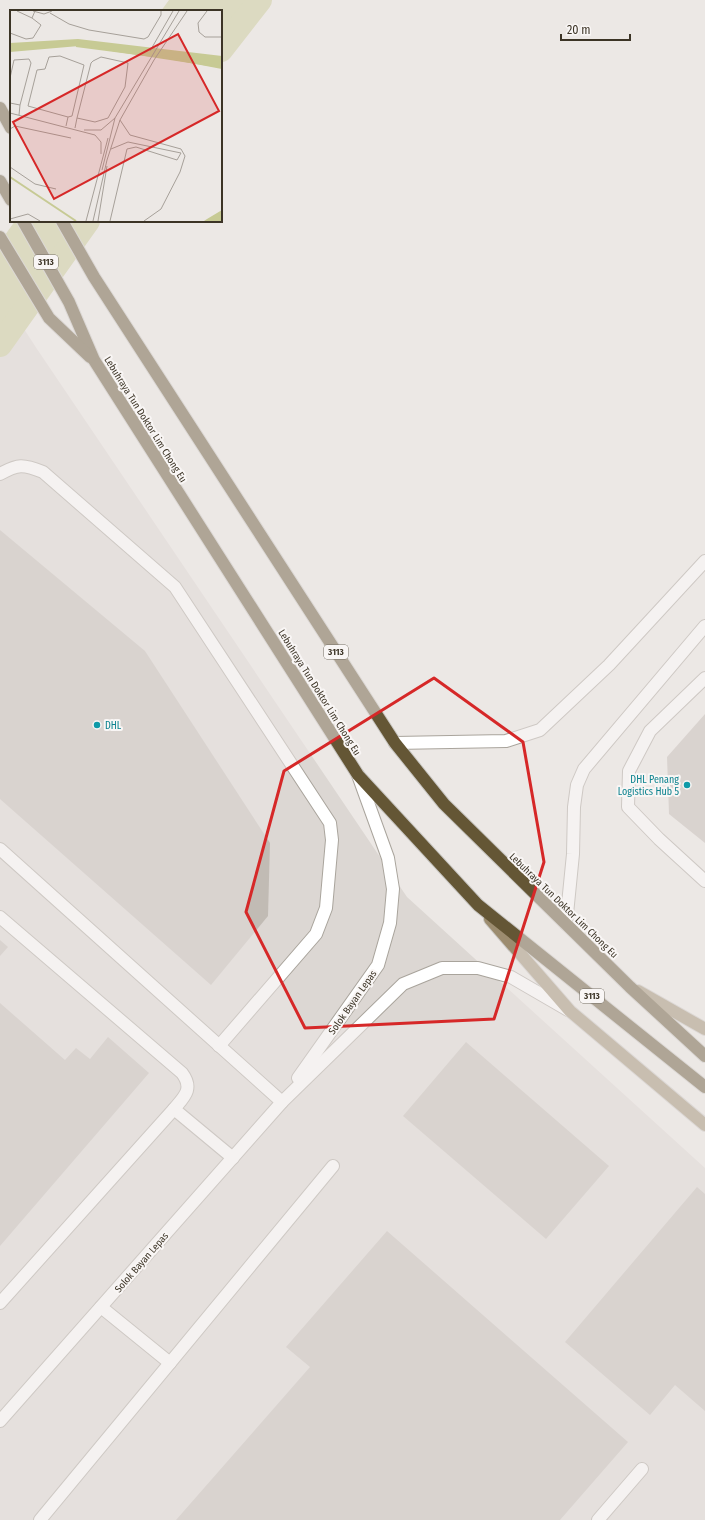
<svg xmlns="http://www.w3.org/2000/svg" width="705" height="1520" font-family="'Fira Sans Condensed',sans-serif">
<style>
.built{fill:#dcd7d3}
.water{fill:#c7ca94}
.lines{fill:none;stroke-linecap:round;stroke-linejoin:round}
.canal{stroke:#c7ca94;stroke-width:24}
.building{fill:#c1bbb4}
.minor-casing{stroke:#a9a49c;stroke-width:14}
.major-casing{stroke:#c8c6c2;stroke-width:14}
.highway-casing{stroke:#c8c6c2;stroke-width:14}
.minor{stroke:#fff;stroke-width:12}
.major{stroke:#9c8c6f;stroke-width:12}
.highway{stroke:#645635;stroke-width:12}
.marked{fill:none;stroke:#d62828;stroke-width:3;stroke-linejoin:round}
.culture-dot{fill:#0f9aa8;stroke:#f9f6f5;stroke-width:1.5}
.labels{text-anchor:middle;stroke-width:4;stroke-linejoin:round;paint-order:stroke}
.shield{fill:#f9f6f5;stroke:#756e64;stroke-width:1}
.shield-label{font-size:9px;font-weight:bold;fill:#3c3426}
.street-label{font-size:10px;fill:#3c3426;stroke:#f9f6f5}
.culture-label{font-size:10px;fill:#0d838f;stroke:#f9f6f5;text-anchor:start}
.inset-river{fill:none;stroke:#c7ca94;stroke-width:2}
.inset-road{fill:none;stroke:#a6a099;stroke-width:1}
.view{fill:#d62828;fill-opacity:0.15;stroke:#d62828;stroke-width:2}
.inset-edge{fill:none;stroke:#3c3426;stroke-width:2}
</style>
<rect width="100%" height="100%" fill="#ece8e5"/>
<path class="built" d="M 0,292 L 37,349 L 407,897 L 705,1168 L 705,1520 L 0,1520 Z"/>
<g class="water">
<path d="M 169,0 L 260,0 L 221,50 L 221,11 L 161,11 Z"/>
<path d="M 15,221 L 88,221 L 0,345 L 0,242 Z"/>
</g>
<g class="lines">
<g class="canal">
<path d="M 221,50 L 260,0"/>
<path d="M 0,345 L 88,221"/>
</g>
</g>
<g class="building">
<path d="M 0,530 L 145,651 L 270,843 L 268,916 L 211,985 L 0,799 Z"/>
<path d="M 705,714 L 705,843 L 669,814 L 667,757 Z"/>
<path d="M 0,940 L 8,947 L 0,956 Z"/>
<path d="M 0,1003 L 65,1060 L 76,1048 L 90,1059 L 108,1037 L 149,1073 L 0,1246 Z"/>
<path d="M 466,1042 L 609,1166 L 546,1239 L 403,1116 Z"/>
<path d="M 697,1187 L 705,1194 L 705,1411 L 675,1385 L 650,1415 L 565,1342 Z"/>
<path d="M 387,1231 L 628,1442 L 560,1520 L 176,1520 L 310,1367 L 286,1347 Z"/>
</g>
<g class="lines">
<defs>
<g id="minor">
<path d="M 0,474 C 18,464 23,464 43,472 L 175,587 L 330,823 L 332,840 L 326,908 L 316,934 L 219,1046"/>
<path d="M 705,678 L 650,731 L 629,771 L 628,807 L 659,839 L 705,881"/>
<path d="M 395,743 L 506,741 L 540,730 L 609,665 L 705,561"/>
<path d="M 0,849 L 282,1102"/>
<path d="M 0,917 L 182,1073 C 194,1089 184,1097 174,1109"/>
<path d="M 566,924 L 573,854 L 574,807 L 577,785 L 584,769 L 705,626"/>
<path d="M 298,1078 L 378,965 L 390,923 L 393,889 L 388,858 L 358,775"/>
<path d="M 0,1303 L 174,1109 L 233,1158"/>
<path d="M 101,1307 L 170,1363"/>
<path d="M 0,1421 L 282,1102 L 403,984 L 442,968 L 478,968 L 511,977 L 568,1010"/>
<path d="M 40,1520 L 333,1166"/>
<path d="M 598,1520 L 642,1469"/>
</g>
<g id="major">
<path d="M 490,919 L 570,1011 L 705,1125"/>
<path d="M 638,991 L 705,1029"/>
</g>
<g id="highway">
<path d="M 0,108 L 11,128"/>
<path d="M 0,181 L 11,200"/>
<path d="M 23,221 L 69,302 L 94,360 L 358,775 L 478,905 L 705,1087"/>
<path d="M 62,221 L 94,277 L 395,743 L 444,804 L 630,987 L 705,1056"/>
<path d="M 0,237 L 49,318 L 90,357"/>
</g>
</defs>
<use href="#minor" class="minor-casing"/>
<use href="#major" class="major-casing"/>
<use href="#highway" class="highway-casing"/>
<use href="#minor" class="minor"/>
<use href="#major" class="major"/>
<use href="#highway" class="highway"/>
</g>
<path d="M0 0H705V1520H0ZM 434,678 L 523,742 L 544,862 L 494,1019 L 305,1028 L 246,912 L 284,771 Z" fill="#ece8e5" fill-opacity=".55" fill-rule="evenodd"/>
<path class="marked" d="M 434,678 L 523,742 L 544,862 L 494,1019 L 305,1028 L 246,912 L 284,771 Z"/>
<g class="culture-dot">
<circle cx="97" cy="725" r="4"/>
<circle cx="687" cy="785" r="4"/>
</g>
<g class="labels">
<g class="shield">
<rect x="34" y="255" width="24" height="14" rx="3"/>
<rect x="324" y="645" width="24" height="14" rx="3"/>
<rect x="580" y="989" width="24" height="14" rx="3"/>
</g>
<g class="shield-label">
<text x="46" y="265">3113</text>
<text x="336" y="655">3113</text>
<text x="592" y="999">3113</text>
</g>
<g class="street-label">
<text transform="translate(146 419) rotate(58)" y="4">Lebuhraya Tun Doktor Lim Chong Eu</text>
<text transform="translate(320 692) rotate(58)" y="4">Lebuhraya Tun Doktor Lim Chong Eu</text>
<text transform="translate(564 905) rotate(44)" y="4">Lebuhraya Tun Doktor Lim Chong Eu</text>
<text transform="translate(352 1002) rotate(-55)" y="4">Solok Bayan Lepas</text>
<text transform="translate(141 1262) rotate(-49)" y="4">Solok Bayan Lepas</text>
</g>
<g class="culture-label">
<text x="105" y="729">DHL</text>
<text x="679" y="783" text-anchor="end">DHL Penang<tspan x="679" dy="12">Logistics Hub 5</tspan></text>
</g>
</g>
<g transform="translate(10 10)">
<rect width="212" height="212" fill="#ece8e5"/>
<path d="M 68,29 L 212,46 L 212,58 L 69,36 L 0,42 L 0,33 ZM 212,200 L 212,211 L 194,211 L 197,209 Z" fill="#c7ca94"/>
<path class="inset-river" d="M 66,36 L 143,46M 149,46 L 212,58M 0,167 L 66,211"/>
<path class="inset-road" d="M 7,1 L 22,8M 23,1 L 34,4 L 42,1M 197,1 L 188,13 L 189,22 L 195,27 L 212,27M 40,3 L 59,14 L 79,20 L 134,29 L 138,27 L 151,5 L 151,1M 0,23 L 16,29 L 23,28 L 31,15 L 22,8 L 25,1M 140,41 L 163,1M 0,68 L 4,50 L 19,49 L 21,53 L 10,95M 0,93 L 10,95 L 9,105M 0,103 L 85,125 L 91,132 L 91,144M 110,110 L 120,125 L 171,139 L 175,146 L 170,162 L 151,199 L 134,211M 56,116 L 58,107 L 18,96 L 27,60 L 35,59 L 39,47 L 50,46 L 74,55 L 62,106 L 58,107M 65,118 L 67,108 L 81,53 L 83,51 L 91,47 L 118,53 L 115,77 L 98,108 L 85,112 L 67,108M 0,119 L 5,116 L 61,128M 74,120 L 91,120 L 105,108M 101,139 L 118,132 L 171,143M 0,157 L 25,174 L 46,179M 92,160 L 105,108 L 169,1M 0,209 L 18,204 L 30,211M 76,211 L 98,128M 83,211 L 97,150 L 110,110 L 144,50 L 177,1M 88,211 L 97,156M 100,211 L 117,139 L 126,137 L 167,150 L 171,143"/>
<path class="view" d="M 168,24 L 209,101 L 44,189 L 3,112 Z"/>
<rect width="212" height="212" class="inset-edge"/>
</g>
<path d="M561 34v6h69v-6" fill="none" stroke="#3c3426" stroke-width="2"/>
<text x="567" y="34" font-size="12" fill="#3c3426" stroke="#f9f6f5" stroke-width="3" paint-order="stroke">20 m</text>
</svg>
